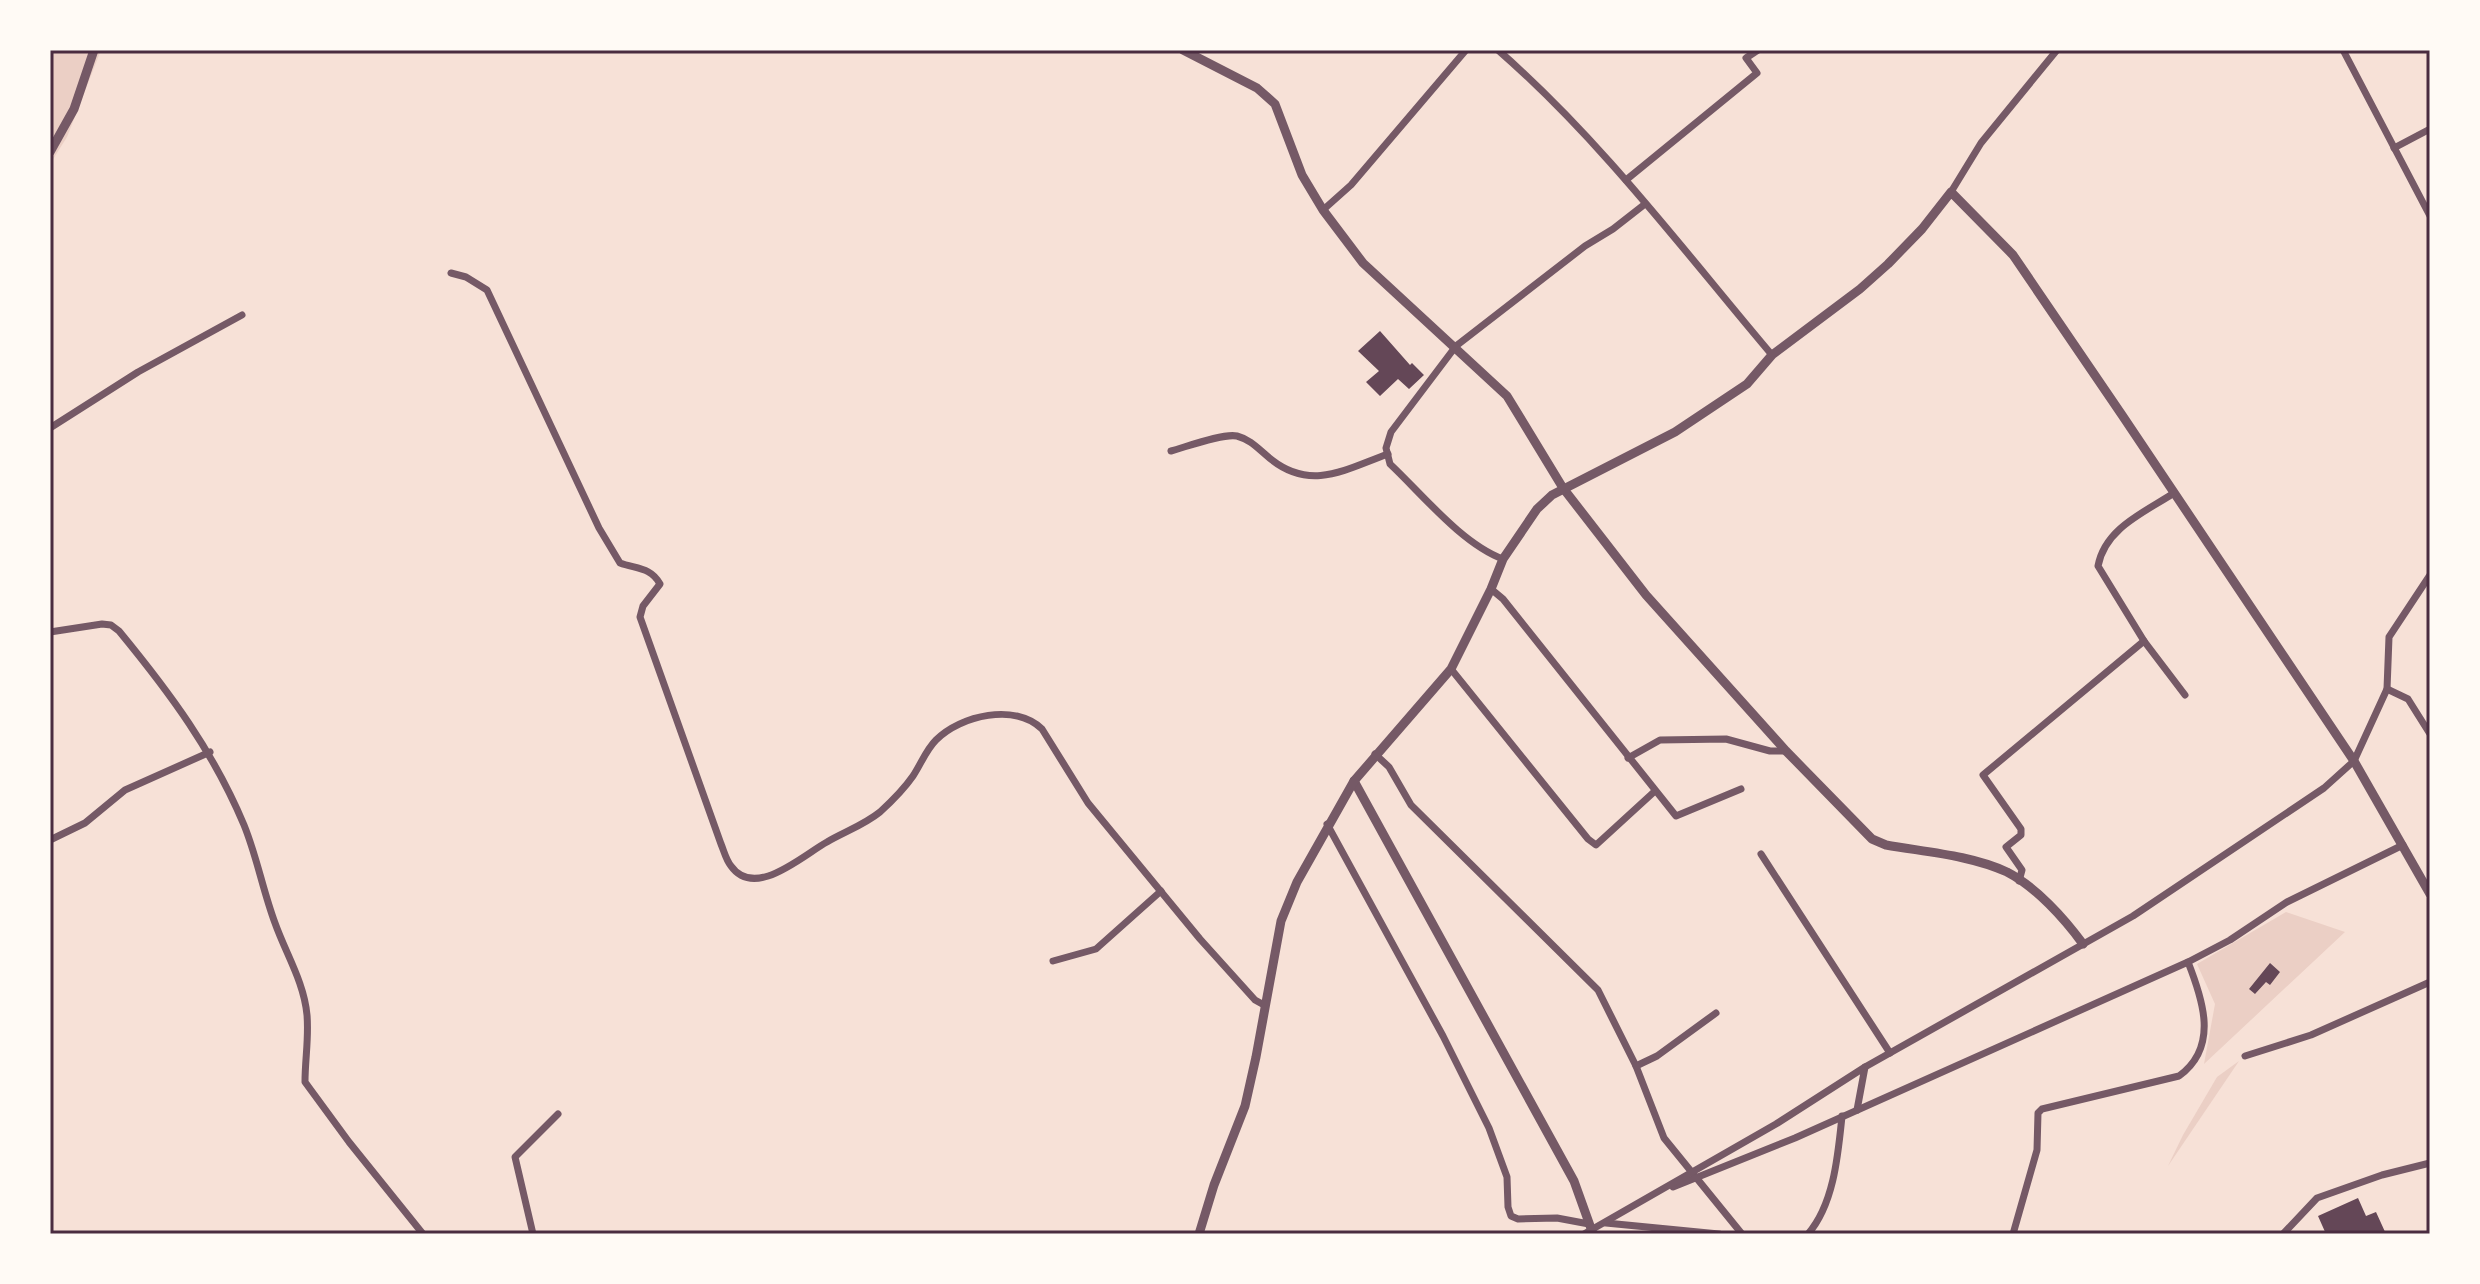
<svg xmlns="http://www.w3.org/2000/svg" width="2480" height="1284" font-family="Manrope,sans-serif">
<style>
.green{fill:#ebcfc5}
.building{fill:#644757}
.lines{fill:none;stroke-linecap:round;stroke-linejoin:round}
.minor{stroke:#755966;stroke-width:7}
.tertiary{stroke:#755966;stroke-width:9}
.neatline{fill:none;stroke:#4a2c40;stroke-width:3}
</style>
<rect width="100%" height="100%" fill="#f7e1d7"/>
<g class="green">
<path d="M 50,50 L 101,50 L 67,137 L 50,164 Z"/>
<path d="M 2286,912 L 2345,932 L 2204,1064 L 2215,1004 L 2197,964 Z"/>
<path d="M 2239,1061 L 2168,1166 L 2183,1135 L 2217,1077 Z"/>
</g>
<g class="building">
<path d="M 1380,331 L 1410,365 L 1412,363 L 1424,375 L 1409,389 L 1398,379 L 1380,396 L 1366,382 L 1379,371 L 1358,351 Z"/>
<path d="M 2270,963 L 2280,972 L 2270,985 L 2266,982 L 2255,994 L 2249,989 Z"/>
<path d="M 2358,1198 L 2366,1216 L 2376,1212 L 2386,1234 L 2326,1234 L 2318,1216 Z"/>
</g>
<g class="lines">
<g class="minor">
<path d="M 1498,50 C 1601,140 1684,251 1772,355"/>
<path d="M 2343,50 L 2430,216"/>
<path d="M 2394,148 L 2430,129"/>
<path d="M 1626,180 L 1757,73 L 1746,58 L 1758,50"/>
<path d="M 1951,192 L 1981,143 L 2057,50"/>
<path d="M 1323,210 L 1351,185 L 1466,50"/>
<path d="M 451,273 L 466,277 L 487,290 L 599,528 L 620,563 C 636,569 651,567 660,584 L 643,606 L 640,617 L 721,844 C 724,851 726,860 731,866 C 755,900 803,855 827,842 C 844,832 864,825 880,812 C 892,801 904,789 913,776 C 921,764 926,750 936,740 C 961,715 1015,703 1042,729 L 1088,803 L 1200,939 L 1255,1000 L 1264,1005"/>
<path d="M 50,428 L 138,372 L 242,315"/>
<path d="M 1171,451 C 1186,447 1223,433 1237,436 C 1252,440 1260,451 1272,460 C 1312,491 1346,469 1388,454"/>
<path d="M 2174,493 C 2145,512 2105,528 2098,566 L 2144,641 L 2185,695"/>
<path d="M 1503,559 C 1462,544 1422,494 1390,464 L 1386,448 L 1391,432 L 1456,346 L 1585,246 L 1613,229 L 1645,204"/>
<path d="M 1491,589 L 1503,599 L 1676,816 L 1741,789"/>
<path d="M 50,632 L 102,624 L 111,625 L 119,631 C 170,693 213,751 244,825 C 257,857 263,891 275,923 C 286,954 304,982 307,1015 C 309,1038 305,1059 305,1082 L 349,1142 L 423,1234"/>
<path d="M 1451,669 L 1588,839 L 1596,845 L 1655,791"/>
<path d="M 2387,689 L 2408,699 L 2430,734"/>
<path d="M 1375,754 L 1389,767 L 1411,805 L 1598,990 L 1636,1066 L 1664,1138 L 1742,1234"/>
<path d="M 1628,758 L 1660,740 L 1726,739 L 1770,751 L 1786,751"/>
<path d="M 1327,824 L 1443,1036 L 1489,1128 L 1507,1177 L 1508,1207 L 1511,1216 L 1518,1219 L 1557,1218 L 1589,1224"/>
<path d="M 50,840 L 85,823 L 125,790 L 210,752"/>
<path d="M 1761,854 L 1890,1053"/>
<path d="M 2019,881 L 2022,870 L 2006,847 L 2021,835 L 2021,829 L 1983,775 L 2144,641"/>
<path d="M 1053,961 L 1096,949 L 1161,891"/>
<path d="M 2245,1056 L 2311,1035 L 2430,982"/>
<path d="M 1636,1066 L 1657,1056 L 1716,1013"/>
<path d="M 1857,1110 L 1865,1067"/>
<path d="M 1673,1187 L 1795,1138 L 2188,962 L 2230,940 L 2287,902 L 2403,845"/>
<path d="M 1606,1223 L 1719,1234"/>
<path d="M 533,1234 L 515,1157 L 558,1114"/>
<path d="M 1584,1234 L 1776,1124 L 1865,1067 L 2133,916 L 2324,788 L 2354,761 L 2387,689 L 2389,637 L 2430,575"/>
<path d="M 1808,1234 C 1834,1204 1838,1155 1842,1116"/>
<path d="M 2013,1234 L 2037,1150 L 2038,1113 L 2042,1109 L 2179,1076 C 2219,1047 2203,1000 2188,962"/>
<path d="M 2283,1234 L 2317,1198 L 2382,1175 L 2430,1163"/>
</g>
<g class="tertiary">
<path d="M 1183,50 L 1257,88 L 1275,104 L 1302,175 L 1323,210 L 1363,263 L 1507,396 L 1563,488 L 1646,595 L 1786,751 L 1872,839 L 1886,845 C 1925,852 1970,855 2007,872 C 2036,887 2064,918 2083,944"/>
<path d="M 50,152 L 74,109 L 94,50"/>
<path d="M 1354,781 L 1574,1181 L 1593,1234"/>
<path d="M 1199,1234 L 1214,1185 L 1245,1106 L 1256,1057 L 1281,921 L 1297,882 L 1354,781 L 1451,669 L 1491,589 L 1503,559 L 1537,509 L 1552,495 L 1675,432 L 1747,384 L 1772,355 L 1860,289 L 1888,264 L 1922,229 L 1951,192 L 2013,255 L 2122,415 L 2354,761 L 2430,894"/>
</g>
</g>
<rect width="2480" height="1284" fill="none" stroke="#fffaf5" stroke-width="104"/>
<rect x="52" y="52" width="2376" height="1180" class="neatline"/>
</svg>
